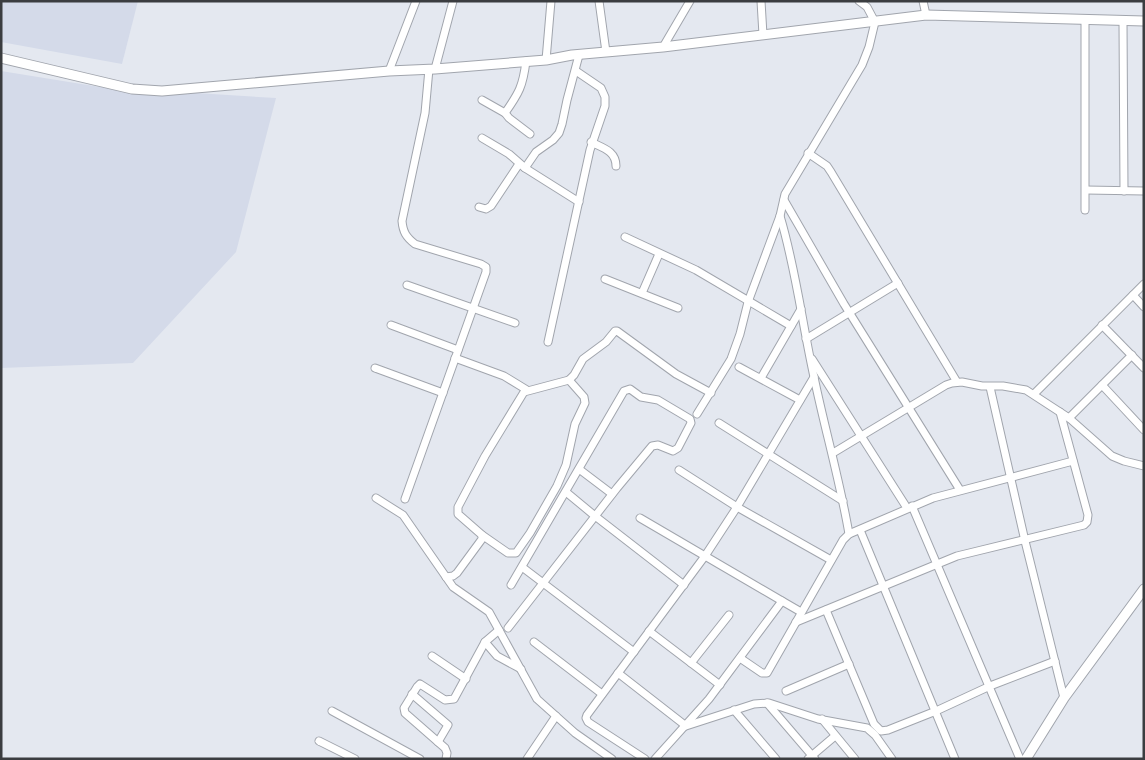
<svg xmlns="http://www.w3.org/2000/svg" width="1145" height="760" font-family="Lora,serif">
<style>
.built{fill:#d4dae9}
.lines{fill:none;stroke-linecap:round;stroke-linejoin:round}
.minor-casing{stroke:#a1a5ad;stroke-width:9}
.tertiary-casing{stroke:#a1a5ad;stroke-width:11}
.minor{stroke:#fff;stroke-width:7}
.tertiary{stroke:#fff;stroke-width:9}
</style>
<rect width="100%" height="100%" fill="#e4e8f0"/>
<g class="built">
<path d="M 1,1 L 138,1 L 122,64 L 1,42 Z"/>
<path d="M 1,71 L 100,87 L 276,98 L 236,252 L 133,363 L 1,368 Z"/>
</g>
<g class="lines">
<defs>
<g id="minor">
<path d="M 599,1 L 606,52"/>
<path d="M 761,1 L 763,35"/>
<path d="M 923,1 L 926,15"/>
<path d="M 1085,20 L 1085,210"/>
<path d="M 1123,22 L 1124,191"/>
<path d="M 663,47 L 690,1"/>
<path d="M 546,60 L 551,1"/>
<path d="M 435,69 L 453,1"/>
<path d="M 389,71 L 416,1"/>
<path d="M 482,100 L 505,113 L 509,118 L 530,134"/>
<path d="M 505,113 C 519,93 523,86 526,61"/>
<path d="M 482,138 L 509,154 L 525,168 L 579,202"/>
<path d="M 591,142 C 603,148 616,151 616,166"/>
<path d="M 808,153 L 827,166 L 831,172 L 957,382"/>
<path d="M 525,168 L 536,152 L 553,140 L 559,133 L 562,124 L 567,100 L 579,55"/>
<path d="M 1086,190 L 1144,191"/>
<path d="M 784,200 L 844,304 L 960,490"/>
<path d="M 479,207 L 486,209 L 491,206 L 519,164"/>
<path d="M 780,216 C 796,269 802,323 814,377 C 825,430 840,481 849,534"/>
<path d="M 625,237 L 696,270 L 791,326"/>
<path d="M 605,279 L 678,308"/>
<path d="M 407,285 L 515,323"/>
<path d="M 642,293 L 659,254"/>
<path d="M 1133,295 L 1144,307"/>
<path d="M 391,325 L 458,350"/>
<path d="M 1102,325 L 1144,368"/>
<path d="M 806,339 L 898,283"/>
<path d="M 548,342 L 590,150 L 605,106 L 605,97 L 601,88 L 576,71"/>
<path d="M 455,358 L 504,376 L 527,390"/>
<path d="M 812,359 L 907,508"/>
<path d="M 739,367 L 800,400"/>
<path d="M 375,368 L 443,393"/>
<path d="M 761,378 L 801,309"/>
<path d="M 1102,385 L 1144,430"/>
<path d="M 990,387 L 1025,541 L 1064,698"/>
<path d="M 1034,394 L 1144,284"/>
<path d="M 697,414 L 731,359 L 740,334 L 748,302 L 780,216 L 785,194 L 862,65 L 869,47 L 875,22 L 867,7 L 859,1"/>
<path d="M 1069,418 L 1132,355"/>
<path d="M 719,423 L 843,501"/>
<path d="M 833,453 L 946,385 L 952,383 L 962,382 L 982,386 L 1003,386 L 1026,390 L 1069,418 L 1112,456 L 1124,461 L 1144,466"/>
<path d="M 579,469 L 612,494"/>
<path d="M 679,470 L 737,507 L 831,560"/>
<path d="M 566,492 L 595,516 L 684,585"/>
<path d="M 376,498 L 403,515 L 453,587 L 489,612 L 537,699 L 575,733 L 612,759"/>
<path d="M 405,499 L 486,272 L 486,267 L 481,264 L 415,244 C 406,237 403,232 402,221 L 425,113 L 429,69"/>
<path d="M 912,506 L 1020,759"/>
<path d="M 640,518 L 782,601 L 709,699 L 655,759"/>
<path d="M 860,530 L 955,759"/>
<path d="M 482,535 L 508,553 L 516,553 L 530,533 L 557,486 L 566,465 L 575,424 L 585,403 L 584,397 L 569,380"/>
<path d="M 522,567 L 634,652"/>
<path d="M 446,577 L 453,576 L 457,573 L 482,539 L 482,535 L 458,514 L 458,507 L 485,456 L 524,392 L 569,380 L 574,375 L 583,359 L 606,342 L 615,331 L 617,331 L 676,374 L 711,393"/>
<path d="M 782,601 L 801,612"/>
<path d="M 826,610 L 874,724 L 881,731 L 888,730 L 936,711 L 990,686 L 1055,661"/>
<path d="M 796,622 L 957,556 L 1084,525 L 1087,522 L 1088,515 L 1060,412"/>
<path d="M 508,628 L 617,488 L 652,446 L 658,445 L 673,451 L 678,448 L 691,423 L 690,419 L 658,400 L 641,397 L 630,389 L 624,391 L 511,585"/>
<path d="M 649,631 L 720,685"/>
<path d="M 485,642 L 497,656 L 521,669"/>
<path d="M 534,642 L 602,694"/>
<path d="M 432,656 L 466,679"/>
<path d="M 740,658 L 762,673 L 767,673 L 843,540 L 849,534 L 933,498 L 1073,461"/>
<path d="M 691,663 L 729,615"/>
<path d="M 618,673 L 686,726 L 754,704 L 769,703 L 818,719 L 867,728 L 875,735 L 892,759"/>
<path d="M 786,691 L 849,664"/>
<path d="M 412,694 L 448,725 L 438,742"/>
<path d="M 767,703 L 815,759"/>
<path d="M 734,710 L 776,759"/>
<path d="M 332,711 L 420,759"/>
<path d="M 822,719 L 855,759"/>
<path d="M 319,741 L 355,759"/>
<path d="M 446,759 L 447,753 L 445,748 L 405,713 L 404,708 L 417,687 L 420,684 L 445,700 L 454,699 L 485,642 L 499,630"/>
<path d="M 527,759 L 556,716"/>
<path d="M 645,759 L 588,722 L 586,718 L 587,715 L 705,556 L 737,507 L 814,377"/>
<path d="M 808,759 L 835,736"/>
</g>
<g id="tertiary">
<path d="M 1,58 L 132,89 L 162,91 L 389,71 L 435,69 L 546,60 L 572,55 L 663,47 L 926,15 L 1144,21"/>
<path d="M 1026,759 L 1064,698 L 1144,589"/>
</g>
</defs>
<use href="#minor" class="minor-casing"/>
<use href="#tertiary" class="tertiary-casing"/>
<use href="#minor" class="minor"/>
<use href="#tertiary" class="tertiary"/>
</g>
<rect width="1145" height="760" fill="none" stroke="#3b3d40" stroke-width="5"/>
</svg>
